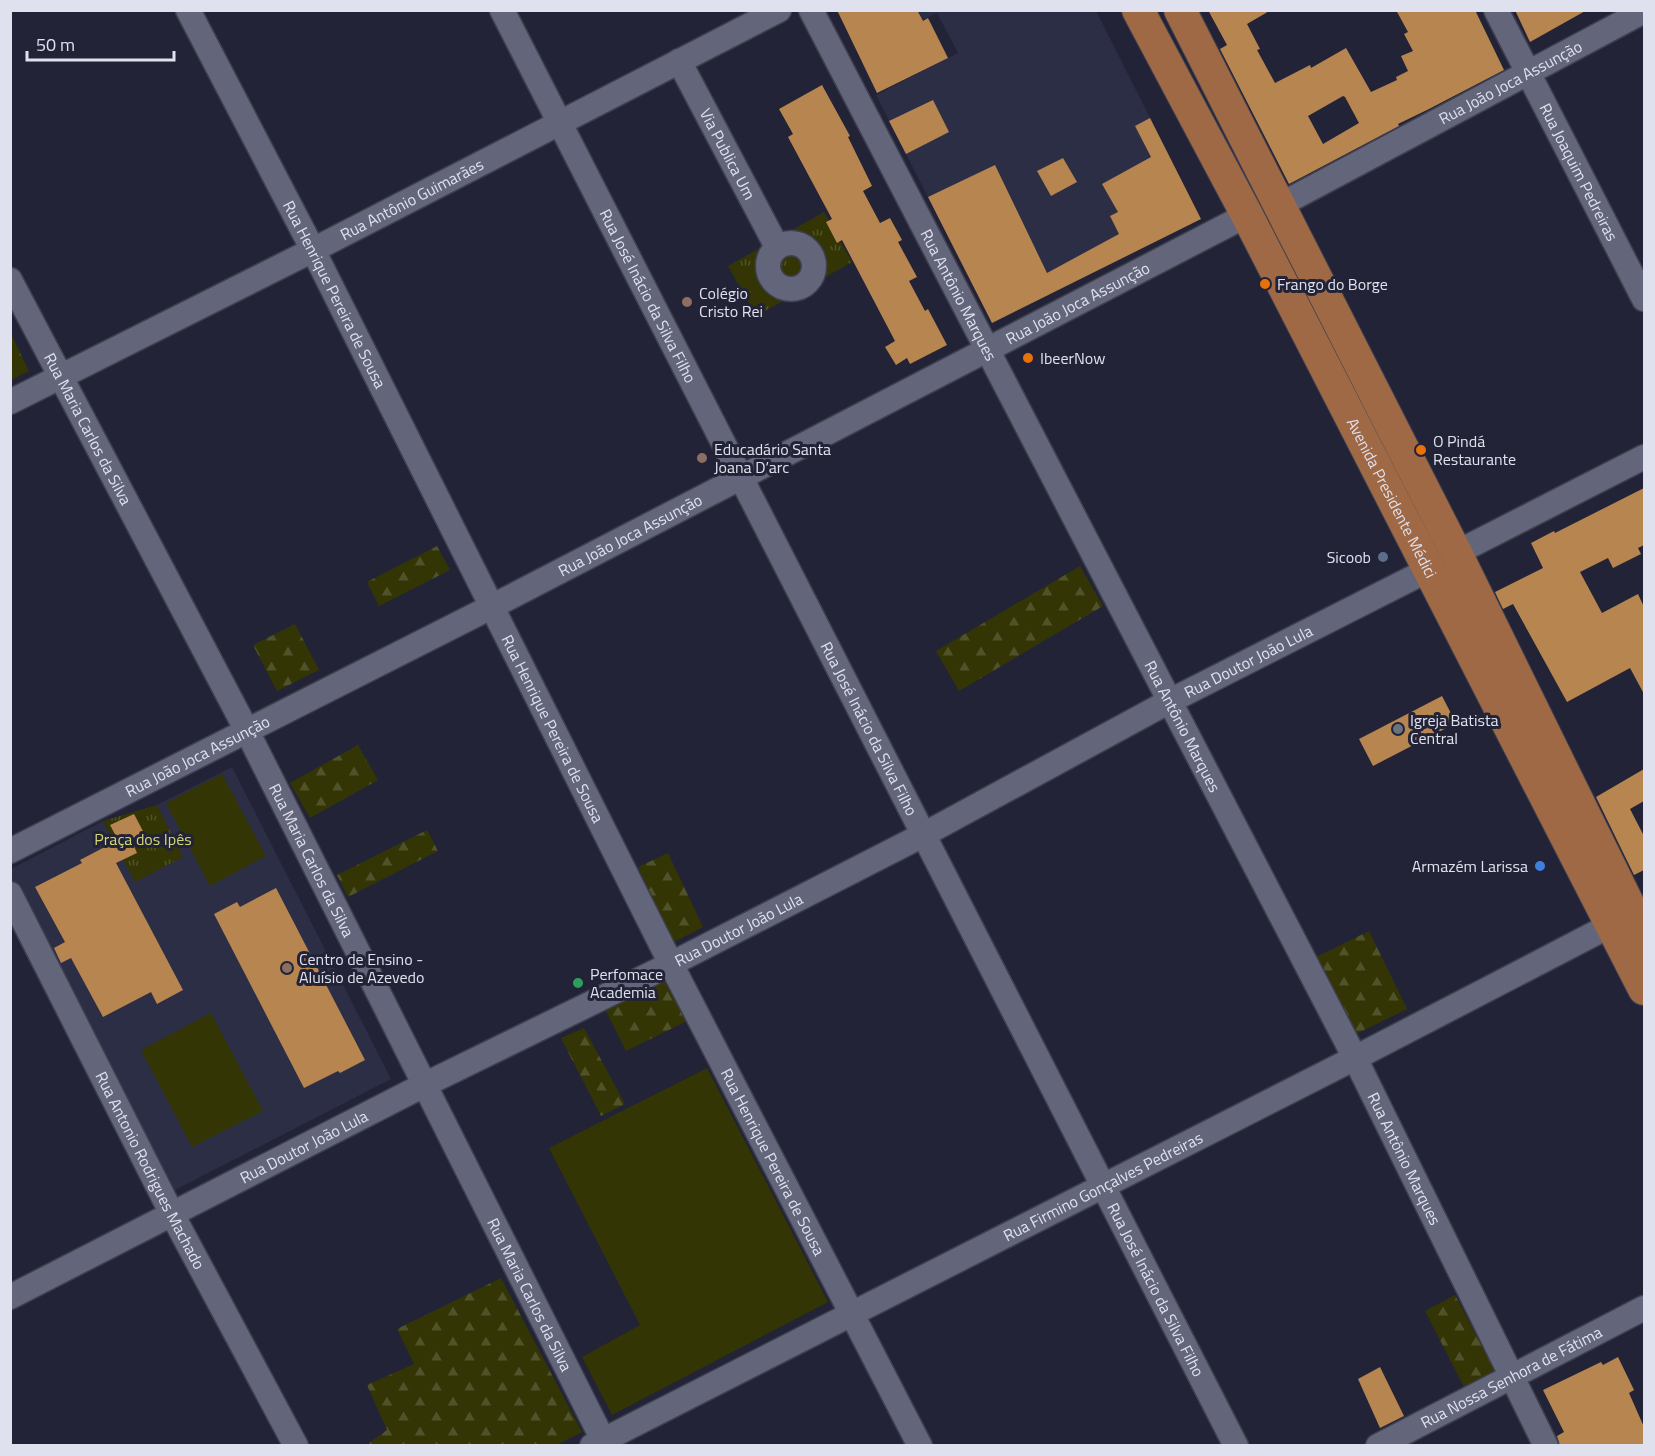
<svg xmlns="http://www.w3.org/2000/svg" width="1655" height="1456" font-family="'Titillium Web',sans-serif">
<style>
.built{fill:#2c2e45}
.green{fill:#333505}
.forest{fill:url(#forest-firs)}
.park{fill:url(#park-tufts)}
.building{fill:#b7854f;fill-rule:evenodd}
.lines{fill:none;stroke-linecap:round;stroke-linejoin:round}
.minor-casing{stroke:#3f3f4f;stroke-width:27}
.major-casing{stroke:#3f3f4f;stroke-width:34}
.minor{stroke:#63657b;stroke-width:24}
.major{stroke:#9e6944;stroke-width:32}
.food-dot{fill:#e8710a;stroke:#222336;stroke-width:2}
.education-dot{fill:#8d6e63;stroke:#222336;stroke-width:2}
.service-dot{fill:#5c6f8a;stroke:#222336;stroke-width:2}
.worship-dot{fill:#6b7280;stroke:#222336;stroke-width:2}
.shop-dot{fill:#3f7fe0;stroke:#222336;stroke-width:2}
.leisure-dot{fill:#2e9e5b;stroke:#222336;stroke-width:2}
.labels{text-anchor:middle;stroke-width:6;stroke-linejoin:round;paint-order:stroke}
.street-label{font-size:16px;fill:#e0e1ee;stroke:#222336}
.poi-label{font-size:16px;fill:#e0e1ee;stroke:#222336;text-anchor:start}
.park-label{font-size:16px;fill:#d1d875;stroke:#222336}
</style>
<defs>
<pattern id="forest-firs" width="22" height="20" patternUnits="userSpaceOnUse" patternTransform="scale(1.5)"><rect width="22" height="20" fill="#333505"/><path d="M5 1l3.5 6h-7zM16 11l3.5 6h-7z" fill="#50522a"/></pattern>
<pattern id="park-tufts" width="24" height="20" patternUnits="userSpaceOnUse" patternTransform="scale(1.5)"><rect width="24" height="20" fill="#333505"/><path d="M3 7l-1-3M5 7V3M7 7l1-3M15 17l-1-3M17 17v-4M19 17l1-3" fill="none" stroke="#50522a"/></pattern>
</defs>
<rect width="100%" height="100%" fill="#222336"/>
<g class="built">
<path d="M 837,11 L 1096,11 L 1201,219 L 992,323 L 876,95 L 958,53 L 937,13 L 858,52 Z"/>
<path d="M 232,767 L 391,1079 L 173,1191 L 11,882 L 11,869 L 103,821 L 135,881 L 183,857 L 157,805 Z"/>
</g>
<g class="green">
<path d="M 222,774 L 266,856 L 210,886 L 166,803 Z"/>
<path d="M 211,1013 L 263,1111 L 192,1147 L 141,1050 Z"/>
<path d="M 707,1068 L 828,1302 L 612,1415 L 582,1357 L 640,1325 L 549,1148 Z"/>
</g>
<g class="forest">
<path d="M 11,334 L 29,371 L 11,380 L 10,380 Z"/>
<path d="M 437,546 L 450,570 L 379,606 L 367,582 Z"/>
<path d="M 1080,566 L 1103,606 L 959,691 L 936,651 Z"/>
<path d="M 295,624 L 319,670 L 277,691 L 253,645 Z"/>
<path d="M 358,745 L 378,780 L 310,818 L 290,783 Z"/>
<path d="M 427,830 L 438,851 L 348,897 L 337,875 Z"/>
<path d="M 668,853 L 703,927 L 674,942 L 638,867 Z"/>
<path d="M 1369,931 L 1407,1009 L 1354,1035 L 1316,957 Z"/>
<path d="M 664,977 L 687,1021 L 626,1051 L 604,1007 Z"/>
<path d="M 584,1028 L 625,1104 L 601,1116 L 561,1038 Z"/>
<path d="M 501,1278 L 582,1432 L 556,1445 L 370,1445 L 369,1443 L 387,1430 L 367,1385 L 414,1364 L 397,1329 Z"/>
<path d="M 1455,1295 L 1495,1371 L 1464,1387 L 1425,1311 Z"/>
</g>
<g class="park">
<path d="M 824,212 L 852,262 L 756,316 L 728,266 Z"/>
<path d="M 157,805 L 183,857 L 135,882 L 103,821 Z"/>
</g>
<g class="building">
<path d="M 837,10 L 917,10 L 923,21 L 928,18 L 948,58 L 877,93 Z"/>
<path d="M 1208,10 L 1271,10 L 1247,24 L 1260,49 L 1257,50 L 1275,83 L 1310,65 L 1311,68 L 1346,48 L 1371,92 L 1397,80 L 1396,77 L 1408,71 L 1401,56 L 1413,51 L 1404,34 L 1408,32 L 1396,10 L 1475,10 L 1504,70 L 1427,110 L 1398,124 L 1399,126 L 1289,184 L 1220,49 L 1227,45 ZM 1343,96 L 1345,97 L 1359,123 L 1323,144 L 1308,116 Z"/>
<path d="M 1515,10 L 1587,10 L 1530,42 Z"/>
<path d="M 822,85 L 850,136 L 848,137 L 872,186 L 863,191 L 880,223 L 890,218 L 902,240 L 898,242 L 917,277 L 909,281 L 925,311 L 928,309 L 947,345 L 910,364 L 907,358 L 896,365 L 885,347 L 895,341 L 842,240 L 837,243 L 826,222 L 832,219 L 788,137 L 793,134 L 779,109 Z"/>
<path d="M 933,100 L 949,132 L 906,154 L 889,121 Z"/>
<path d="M 1150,118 L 1201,219 L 992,323 L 928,197 L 995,165 L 1047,273 L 1119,234 L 1110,216 L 1118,212 L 1102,184 L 1151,157 L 1135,126 Z"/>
<path d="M 1063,158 L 1077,182 L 1051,196 L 1037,171 Z"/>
<path d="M 1644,488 L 1644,545 L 1638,548 L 1641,554 L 1613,568 L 1608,558 L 1580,572 L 1602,613 L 1638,594 L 1644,607 L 1644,694 L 1630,668 L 1567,702 L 1513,604 L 1503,609 L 1495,592 L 1543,568 L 1531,543 L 1554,531 L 1555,533 Z"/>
<path d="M 1442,696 L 1456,723 L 1373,766 L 1359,739 Z"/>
<path d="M 1644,769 L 1644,801 L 1630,809 L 1644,836 L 1644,870 L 1634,875 L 1596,797 Z"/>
<path d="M 134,814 L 144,833 L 131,839 L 137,853 L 116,863 L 183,990 L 157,1004 L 151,992 L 103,1017 L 71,958 L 61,963 L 54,948 L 65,942 L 35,887 L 82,863 L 80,860 L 118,840 L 110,825 Z"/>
<path d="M 276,888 L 365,1060 L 340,1073 L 338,1071 L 304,1088 L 214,914 L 237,902 L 240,907 Z"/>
<path d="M 1618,1357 L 1634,1390 L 1629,1393 L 1644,1427 L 1644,1446 L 1560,1446 L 1557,1436 L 1564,1432 L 1543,1390 L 1601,1362 L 1603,1365 Z"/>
<path d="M 1380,1367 L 1404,1416 L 1380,1428 L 1358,1379 Z"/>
</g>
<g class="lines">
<defs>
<g id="minor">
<path id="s1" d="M 188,10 L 313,250 L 671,964 L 920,1446"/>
<path id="s2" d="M 502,10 L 1236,1446"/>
<path id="s3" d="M 811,10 L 1355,1058 L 1546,1446"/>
<path id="s4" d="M 1496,10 L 1644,299"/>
<path id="s5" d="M 679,61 L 777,247"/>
<path id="s6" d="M 1280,205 L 1644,11"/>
<circle cx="791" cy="266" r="23"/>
<path id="s7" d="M 10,280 L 247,731 L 606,1446"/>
<path id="s8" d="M 10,402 L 313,250 L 779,10"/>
<path d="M 1456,553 L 1644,457"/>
<path id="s9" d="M 10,851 L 493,606 L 1247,215"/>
<path id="s10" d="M 10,894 L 172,1214 L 296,1446"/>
<path id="s11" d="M 10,1297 L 424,1085 L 671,964 L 923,835 L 1168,702 L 1430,569"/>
<path id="s12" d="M 592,1446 L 1355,1058 L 1611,925"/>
<path id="s13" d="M 1378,1446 L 1644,1308"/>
</g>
<g id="major">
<path id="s14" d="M 1138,10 L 1247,215 L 1644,989"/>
<path d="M 1180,10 L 1456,553 L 1644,936"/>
</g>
</defs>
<use href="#minor" class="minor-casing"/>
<use href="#major" class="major-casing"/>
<use href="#minor" class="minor"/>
<use href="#major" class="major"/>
</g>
<g class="food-dot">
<circle cx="1265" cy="284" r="6"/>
<circle cx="1028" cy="358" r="6"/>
<circle cx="1421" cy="450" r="6"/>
</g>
<g class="education-dot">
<circle cx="687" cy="302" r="6"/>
<circle cx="702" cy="458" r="6"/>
<circle cx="287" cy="968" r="6"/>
</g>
<circle class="service-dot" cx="1383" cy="557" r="6"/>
<circle class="worship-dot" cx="1398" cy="729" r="6"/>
<circle class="shop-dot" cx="1540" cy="866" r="6"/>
<circle class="leisure-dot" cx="578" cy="983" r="6"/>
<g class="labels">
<g class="street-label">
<text dy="6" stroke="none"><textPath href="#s6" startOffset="261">Rua João Joca Assunção</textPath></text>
<text dy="6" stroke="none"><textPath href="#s5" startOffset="105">Via Publica Um</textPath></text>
<text dy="6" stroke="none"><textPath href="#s4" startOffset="182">Rua Joaquim Pedreiras</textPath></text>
<text dy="6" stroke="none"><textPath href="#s8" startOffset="450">Rua Antônio Guimarães</textPath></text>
<text dy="6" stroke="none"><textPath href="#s1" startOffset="320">Rua Henrique Pereira de Sousa</textPath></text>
<text dy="6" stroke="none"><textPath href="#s2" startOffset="321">Rua José Inácio da Silva Filho</textPath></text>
<text dy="6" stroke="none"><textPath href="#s3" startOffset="321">Rua Antônio Marques</textPath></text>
<text dy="6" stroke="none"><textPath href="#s9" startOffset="1200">Rua João Joca Assunção</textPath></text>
<text dy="6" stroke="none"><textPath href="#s7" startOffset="168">Rua Maria Carlos da Silva</textPath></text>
<text dy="6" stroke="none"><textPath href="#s14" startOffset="550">Avenida Presidente Médici</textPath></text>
<text dy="6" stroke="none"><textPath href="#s9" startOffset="696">Rua João Joca Assunção</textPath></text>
<text dy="6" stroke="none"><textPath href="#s11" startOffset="1392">Rua Doutor João Lula</textPath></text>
<text dy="6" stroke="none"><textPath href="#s3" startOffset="807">Rua Antônio Marques</textPath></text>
<text dy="6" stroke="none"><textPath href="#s1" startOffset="806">Rua Henrique Pereira de Sousa</textPath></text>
<text dy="6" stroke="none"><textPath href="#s2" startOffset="807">Rua José Inácio da Silva Filho</textPath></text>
<text dy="6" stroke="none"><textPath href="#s9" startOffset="210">Rua João Joca Assunção</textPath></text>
<text dy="6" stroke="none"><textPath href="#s7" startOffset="654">Rua Maria Carlos da Silva</textPath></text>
<text dy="6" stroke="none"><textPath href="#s11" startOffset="816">Rua Doutor João Lula</textPath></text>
<text dy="6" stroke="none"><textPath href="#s11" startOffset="330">Rua Doutor João Lula</textPath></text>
<text dy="6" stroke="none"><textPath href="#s3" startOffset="1293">Rua Antônio Marques</textPath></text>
<text dy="6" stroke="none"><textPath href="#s1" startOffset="1292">Rua Henrique Pereira de Sousa</textPath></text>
<text dy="6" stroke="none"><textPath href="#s10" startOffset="310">Rua Antonio Rodrigues Machado</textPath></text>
<text dy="6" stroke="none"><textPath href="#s12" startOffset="573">Rua Firmino Gonçalves Pedreiras</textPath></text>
<text dy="6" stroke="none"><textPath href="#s2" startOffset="1437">Rua José Inácio da Silva Filho</textPath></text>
<text dy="6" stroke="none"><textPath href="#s7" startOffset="1140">Rua Maria Carlos da Silva</textPath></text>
<text dy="6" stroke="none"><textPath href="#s13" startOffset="150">Rua Nossa Senhora de Fátima</textPath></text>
</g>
<g class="poi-label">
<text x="1277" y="290">Frango do Borge</text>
<text x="699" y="299">Colégio<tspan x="699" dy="18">Cristo Rei</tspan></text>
<text x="1040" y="364">IbeerNow</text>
<text x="1433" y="447">O Pindá<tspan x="1433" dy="18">Restaurante</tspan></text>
<text x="714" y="455">Educadário Santa<tspan x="714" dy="18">Joana D’arc</tspan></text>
<text x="1371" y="563" text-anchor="end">Sicoob</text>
<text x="1410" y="726">Igreja Batista<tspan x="1410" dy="18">Central</tspan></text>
<text x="1528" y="872" text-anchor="end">Armazém Larissa</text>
<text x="299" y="965">Centro de Ensino -<tspan x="299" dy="18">Aluísio de Azevedo</tspan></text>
<text x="590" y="980">Perfomace<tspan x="590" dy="18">Academia</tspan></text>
</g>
<g class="park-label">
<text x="143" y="845">Praça dos Ipês</text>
</g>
</g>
<rect width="1655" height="1456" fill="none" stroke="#e0e1ee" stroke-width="24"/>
<path d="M27 51v9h147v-9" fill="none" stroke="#e0e1ee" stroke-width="3"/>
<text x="36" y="51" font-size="18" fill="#e0e1ee" stroke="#222336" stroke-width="4.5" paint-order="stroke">50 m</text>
</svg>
